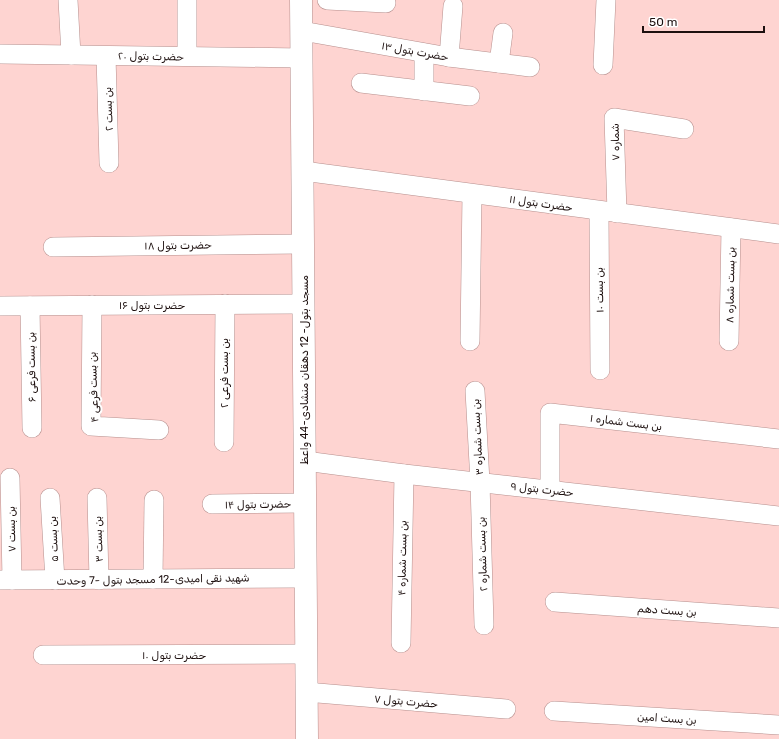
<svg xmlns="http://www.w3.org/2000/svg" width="779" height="739" font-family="Rubik,Vazirmatn,sans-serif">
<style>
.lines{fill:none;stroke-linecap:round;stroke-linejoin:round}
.minor-casing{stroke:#b68f8d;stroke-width:20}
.tertiary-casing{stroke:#b68f8d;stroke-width:23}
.minor{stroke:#fff;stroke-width:19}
.tertiary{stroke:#fff;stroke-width:22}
.labels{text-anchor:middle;stroke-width:4;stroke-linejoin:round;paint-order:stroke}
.street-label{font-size:11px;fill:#1d100f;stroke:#fff}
</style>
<rect width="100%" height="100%" fill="#fed4d1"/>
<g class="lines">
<defs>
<g id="minor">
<path d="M 68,0 L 71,55"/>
<path d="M 187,0 L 187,56"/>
<path d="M 327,0 L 386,3"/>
<path d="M 302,31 L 449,57 L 530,67"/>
<path d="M 424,53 L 424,91"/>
<path d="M 0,54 L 302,58"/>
<path d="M 106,56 L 109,163"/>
<path d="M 449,57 L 453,6"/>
<path d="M 499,63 L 503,33"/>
<path d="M 603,65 L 606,0"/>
<path d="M 361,83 L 470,96"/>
<path d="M 303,171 L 779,234"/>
<path d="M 599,211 L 600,370"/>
<path d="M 617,213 L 614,118 L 684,129"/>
<path d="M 53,247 L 303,244"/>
<path d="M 92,305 L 91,426 L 159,430"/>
<path d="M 0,306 L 304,304"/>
<path d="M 30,306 L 32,428"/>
<path d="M 470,341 L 472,194"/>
<path d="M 729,341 L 731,228"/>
<path d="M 475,391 L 480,482 L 484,625"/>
<path d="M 224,442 L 225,304"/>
<path d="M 305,461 L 404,474 L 779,516"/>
<path d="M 10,478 L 12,580"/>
<path d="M 550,490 L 550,413 L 779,439"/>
<path d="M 50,498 L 55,580"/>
<path d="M 97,498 L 99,580"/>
<path d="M 212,504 L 305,503"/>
<path d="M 153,579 L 154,500"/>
<path d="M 0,580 L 306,578"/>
<path d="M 555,602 L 779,618"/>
<path d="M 401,643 L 404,474"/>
<path d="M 43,655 L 306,654"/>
<path d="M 306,692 L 506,709"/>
<path d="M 554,711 L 779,725"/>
</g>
<path id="tertiary" d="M 301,0 L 307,739"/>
</defs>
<use href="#minor" class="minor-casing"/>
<use href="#tertiary" class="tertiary-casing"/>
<use href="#minor" class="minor"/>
<use href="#tertiary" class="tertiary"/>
</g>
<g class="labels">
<g class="street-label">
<text transform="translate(415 51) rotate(10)" y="4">حضرت بتول ۱۳</text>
<text transform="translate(151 56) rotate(1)" y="4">حضرت بتول ۲۰</text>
<text transform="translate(108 109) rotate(-92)" y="4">بن بست ۲</text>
<text transform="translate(615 142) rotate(-91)" y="4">شماره ۷</text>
<text transform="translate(541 203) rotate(8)" y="4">حضرت بتول ۱۱</text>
<text transform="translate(178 245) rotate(-1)" y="4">حضرت بتول ۱۸</text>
<text transform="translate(730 285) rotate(-89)" y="4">بن بست شماره ۸</text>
<text transform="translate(599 290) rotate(-91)" y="4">بن بست ۱۰</text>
<text x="152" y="309">حضرت بتول ۱۶</text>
<text transform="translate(31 367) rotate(-91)" y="4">بن بست فرعی ۶</text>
<text transform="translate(304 370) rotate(-90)" y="4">مسجد بتول- 12 دهقان منشادی-44 واعظ</text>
<text transform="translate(224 373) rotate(-90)" y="4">بن بست فرعی ۲</text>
<text transform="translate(93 387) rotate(-92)" y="4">بن بست فرعی ۴</text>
<text transform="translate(626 422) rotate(7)" y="4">بن بست شماره ۱</text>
<text transform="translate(477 437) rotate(-93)" y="4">بن بست شماره ۳</text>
<text transform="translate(542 489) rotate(6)" y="4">حضرت بتول ۹</text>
<text transform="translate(258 504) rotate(-1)" y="4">حضرت بتول ۱۴</text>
<text transform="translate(11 529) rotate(-91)" y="4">بن بست ۷</text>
<text transform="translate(53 539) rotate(-93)" y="4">بن بست ۵</text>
<text transform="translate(98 539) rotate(-92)" y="4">بن بست ۳</text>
<text transform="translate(482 554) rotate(-92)" y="4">بن بست شماره ۲</text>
<text transform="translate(402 558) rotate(-89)" y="4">بن بست شماره ۴</text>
<text transform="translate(153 579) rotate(-1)" y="4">شهید نقی امیدی-12 مسجد بتول -7 وحدت</text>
<text transform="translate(667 610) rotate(4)" y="4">بن بست دهم</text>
<text x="174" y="659">حضرت بتول ۱۰</text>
<text transform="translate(406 701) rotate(5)" y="4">حضرت بتول ۷</text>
<text transform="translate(667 718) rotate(4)" y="4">بن بست امین</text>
</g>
</g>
<path d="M643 26v6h121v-6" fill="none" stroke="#1d100f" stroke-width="2"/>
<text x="649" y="26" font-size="12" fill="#1d100f" stroke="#ffffff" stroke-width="3" paint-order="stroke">50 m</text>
</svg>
